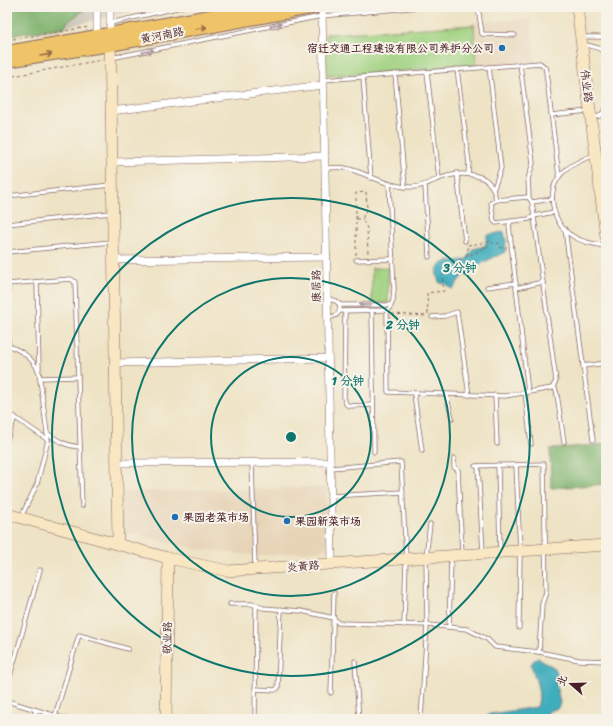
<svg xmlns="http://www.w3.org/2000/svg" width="613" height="726" font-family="Sriracha,'LXGW WenKai TC',sans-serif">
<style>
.built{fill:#e7d4b7}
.industrial{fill:#cac3b8}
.green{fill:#a0d281;stroke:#757856}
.forest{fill:#80b46f;stroke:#656a4d}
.water{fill:#3fadbd;stroke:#446674}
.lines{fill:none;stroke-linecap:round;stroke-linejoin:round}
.lane-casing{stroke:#836461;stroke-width:5}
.street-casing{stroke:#836461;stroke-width:8}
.secondary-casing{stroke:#836461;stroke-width:12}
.primary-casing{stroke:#836461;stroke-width:14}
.path{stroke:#836461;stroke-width:1;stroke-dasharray:3 3;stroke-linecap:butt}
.lane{stroke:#fff;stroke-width:3.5}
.street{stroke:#fff;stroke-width:7}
.secondary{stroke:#f9e7c3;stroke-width:11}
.primary{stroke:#efc469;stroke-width:12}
.oneway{stroke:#ae9aa0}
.oneway2{stroke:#946947}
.ring{fill:none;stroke:#0f766e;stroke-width:2}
.poi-dot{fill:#1f6fb2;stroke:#f7f3e8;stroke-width:1.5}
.labels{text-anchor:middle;stroke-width:4;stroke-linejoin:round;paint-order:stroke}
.street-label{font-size:11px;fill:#4a1f2b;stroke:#f7f3e8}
.poi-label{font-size:11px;font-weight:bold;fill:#4a1f2b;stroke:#f7f3e8;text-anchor:start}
.centre{fill:#0f766e;stroke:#f7f3e8;stroke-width:2}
.ring-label{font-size:12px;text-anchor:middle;font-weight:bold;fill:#0f766e;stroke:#f7f3e8;stroke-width:4;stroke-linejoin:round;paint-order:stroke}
</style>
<rect width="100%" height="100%" fill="#f7f3e8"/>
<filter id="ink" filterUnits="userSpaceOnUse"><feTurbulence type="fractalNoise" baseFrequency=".025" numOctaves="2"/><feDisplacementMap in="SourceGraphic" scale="8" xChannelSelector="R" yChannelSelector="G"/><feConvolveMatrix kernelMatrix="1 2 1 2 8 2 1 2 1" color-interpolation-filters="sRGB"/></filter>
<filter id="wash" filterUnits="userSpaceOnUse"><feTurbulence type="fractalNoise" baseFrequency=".012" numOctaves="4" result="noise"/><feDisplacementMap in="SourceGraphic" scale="16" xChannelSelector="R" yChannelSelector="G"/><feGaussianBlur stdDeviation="0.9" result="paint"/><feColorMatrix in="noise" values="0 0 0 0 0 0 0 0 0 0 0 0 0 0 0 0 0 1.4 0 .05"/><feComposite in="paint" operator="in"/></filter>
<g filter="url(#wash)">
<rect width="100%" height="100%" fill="#eee3c5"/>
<g class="built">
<path d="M 531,19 L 535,61 L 476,66 L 473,22 Z"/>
<path d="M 326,487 L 328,550 L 260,556 L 195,549 L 120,531 L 119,492 Z"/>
</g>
<path class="industrial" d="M 7,7 L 149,7 L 65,27 L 7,36 Z"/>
<g class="green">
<path d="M 474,25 L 476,66 L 327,76 L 326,34 Z"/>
<rect x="372" y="268" width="16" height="35"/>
</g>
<g class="forest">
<path d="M 7,7 L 84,7 L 83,11 L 67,22 L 65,27 L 7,36 Z"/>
<path d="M 606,444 L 606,484 L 551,488 L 550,449 Z"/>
</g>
<g class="water">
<path d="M 504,232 L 506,241 L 505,252 L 482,263 L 469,274 L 462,276 L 453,289 L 450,288 L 446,283 L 442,284 L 439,282 C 438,278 436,275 437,272 C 438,259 457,261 466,260 L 473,249 L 485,246 L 487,235 Z"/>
<path d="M 538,658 L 555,668 L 557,673 L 556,683 L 560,703 L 558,708 L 549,711 L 543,719 L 483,719 L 487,715 L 491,714 L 537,707 C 542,693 535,678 531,665 L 533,661 Z"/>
</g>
</g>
<g filter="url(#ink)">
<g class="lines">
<defs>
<g id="lane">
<path d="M 478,7 L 482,34 L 515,35"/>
<path d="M 110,23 L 181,7"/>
<path d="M 582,37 L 606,37"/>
<path d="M 583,44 L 598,48 L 606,53"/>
<path d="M 111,58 L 322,16 L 420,7"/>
<path d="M 520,64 L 533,163 L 528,179 L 529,198"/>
<path d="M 489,67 L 501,168 L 494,188"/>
<path d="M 457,69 L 469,163 L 468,174"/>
<path d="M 427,72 L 439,179"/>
<path d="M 395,74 L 405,187"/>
<path d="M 363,77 L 371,178"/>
<path d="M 323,80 L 540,63 L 545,67 L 546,72 L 559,177"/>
<path d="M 551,115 L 588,111"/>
<path d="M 592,117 L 600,116 L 606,109"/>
<path d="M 595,155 C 568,164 546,178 554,210 C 556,219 562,230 571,235 C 581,242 594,244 606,246"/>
<path d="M 598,163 L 606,162"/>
<path d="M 325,168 C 333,168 342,166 349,169 C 371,175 389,188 413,187 C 422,187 428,183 436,180 C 450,174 463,172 477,176 C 490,179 494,189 496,200 L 528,197 L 532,202 L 556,381 L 552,388 L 505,396 L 388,392 L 387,313 L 393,301 L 394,289 L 389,184"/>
<path d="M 457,173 L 465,241"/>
<path d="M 425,186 L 429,257"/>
<path d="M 7,196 L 111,185"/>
<path d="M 496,200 L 491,203 L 494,221 L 496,223 L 529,219 L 534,216 L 554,212"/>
<path d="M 532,202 L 552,199"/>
<path d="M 511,221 L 509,225 L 528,392"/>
<path d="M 7,224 L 111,213"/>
<path d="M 565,229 L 593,440"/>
<path d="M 7,252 L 111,242"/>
<path d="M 356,260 L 393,259"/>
<path d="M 37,282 L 39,369"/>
<path d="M 7,284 L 71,279 L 75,282 L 82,506"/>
<path d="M 8,284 L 8,345"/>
<path d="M 487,287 L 516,283"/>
<path d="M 516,288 L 543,282"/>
<path d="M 328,299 L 336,301 L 340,305 C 340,315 336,316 328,318"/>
<path d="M 340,305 L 391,305"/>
<path d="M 372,310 L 374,452"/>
<path d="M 340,311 L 388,310"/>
<path d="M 345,311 L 344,398 L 346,404 L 349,406 L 373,405"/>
<path d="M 432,317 L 445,316 L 457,312 L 469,395"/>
<path d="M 7,345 C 22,351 32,357 39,372 L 48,440 L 37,484 L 22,515"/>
<path d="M 583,366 L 606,363"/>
<path d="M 40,378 L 78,377"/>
<path d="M 554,386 L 557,394 L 564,442"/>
<path d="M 525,392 L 531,444"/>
<path d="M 414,394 L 422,451"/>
<path d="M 446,394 L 452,418"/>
<path d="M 495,395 L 497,444"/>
<path d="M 7,412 L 48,440"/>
<path d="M 47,433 C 58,441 66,446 80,447"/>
<path d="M 7,440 L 15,417"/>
<path d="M 454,458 L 454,467 L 458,470 L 462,554"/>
<path d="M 252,463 L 255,568"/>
<path d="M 498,465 L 500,551"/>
<path d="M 516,465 L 520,551 L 519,628"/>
<path d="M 475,466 L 544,464 L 546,592 L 542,604 L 539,652"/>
<path d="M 478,466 L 483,552"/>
<path d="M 331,468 L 401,462 L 406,559 L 404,625"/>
<path d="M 331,496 L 403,492"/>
<path d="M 230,604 L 252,604 L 263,608 L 301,611 L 334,618 L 338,623 L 429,625 L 467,629 L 487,639 L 495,647 L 539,652 L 579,660 L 606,661"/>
<path d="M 449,627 L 451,558"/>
<path d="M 355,661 L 359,719"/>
<path d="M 7,687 L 40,570"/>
<path d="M 255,689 L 275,690 L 278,688 L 281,609"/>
<path d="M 331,693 L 334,593"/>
<path d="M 7,701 L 66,719"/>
<path d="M 55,716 L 79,635 L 128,649"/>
<path d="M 33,719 L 36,710"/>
<path d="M 255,719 L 256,605"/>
<path d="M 421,719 L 427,625 L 426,557 L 430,524"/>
</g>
<g id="street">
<path d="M 322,7 L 332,564"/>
<path d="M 110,35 L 110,7"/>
<path d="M 97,39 L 97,7"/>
<path d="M 111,111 L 323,85"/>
<path d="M 112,162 L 325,156"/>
<path d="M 113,260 L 327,257"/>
<path d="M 115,363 L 328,358"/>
<path d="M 117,463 L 330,462"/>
</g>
<g id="secondary">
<path d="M 577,7 L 606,237"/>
<path d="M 110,36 L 118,544"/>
<path d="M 7,514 L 168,558 L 228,571 L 606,545"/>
<path d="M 166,719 L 168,558"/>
</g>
<g id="primary">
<path d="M 7,52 L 261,7"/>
<path d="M 7,61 L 110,45 L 316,7"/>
</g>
</defs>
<use href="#lane" class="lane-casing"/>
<use href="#street" class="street-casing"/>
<use href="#secondary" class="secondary-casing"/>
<use href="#primary" class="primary-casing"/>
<g class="path">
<path d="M 7,40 L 89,27"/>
<path d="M 7,77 L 102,60"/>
<path d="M 356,219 L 363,219"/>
<path d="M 468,245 L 483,243 L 485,248"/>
<path d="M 356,255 L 356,193 L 366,192 L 367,209 L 363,216 L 363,221 L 367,228 L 368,254"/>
<path d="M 467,256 L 468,246"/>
<path d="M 392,314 L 427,316"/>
<path d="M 428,314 L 427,293 L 444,291 L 442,276 L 448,265 L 488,247 L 489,240 L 494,244 L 499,243 L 501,248 L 507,247"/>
</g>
<use href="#lane" class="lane"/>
<use href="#street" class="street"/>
<use href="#secondary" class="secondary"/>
<use href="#primary" class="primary"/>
</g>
<defs><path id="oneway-shaft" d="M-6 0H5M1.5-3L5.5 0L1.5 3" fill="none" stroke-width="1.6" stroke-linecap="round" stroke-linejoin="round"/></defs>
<g class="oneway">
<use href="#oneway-shaft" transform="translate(276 25) rotate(-11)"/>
<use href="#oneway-shaft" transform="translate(148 51) rotate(-11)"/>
<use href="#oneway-shaft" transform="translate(365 305) rotate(179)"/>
</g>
<g class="oneway2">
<use href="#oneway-shaft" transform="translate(201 28) rotate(-11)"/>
<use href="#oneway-shaft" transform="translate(46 55) rotate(-10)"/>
</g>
</g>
<g class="ring">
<circle cx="291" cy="437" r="80"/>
<circle cx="291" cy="437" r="159"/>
<circle cx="291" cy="437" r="239"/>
</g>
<g class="poi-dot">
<circle cx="502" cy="48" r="4"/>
<circle cx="175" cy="517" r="4"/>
<circle cx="287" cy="521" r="4"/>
</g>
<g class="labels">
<g class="street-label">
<text transform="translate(162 35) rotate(-11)" y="4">黄河南路</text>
<text transform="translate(587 86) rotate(83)" y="4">伟业路</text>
<text transform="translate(316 286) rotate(-91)" y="4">康居路</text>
<text transform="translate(303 566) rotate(-4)" y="4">炎黄路</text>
<text transform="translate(167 638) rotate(-89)" y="4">敬业路</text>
</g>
<g class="poi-label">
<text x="494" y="52" text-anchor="end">宿迁交通工程建设有限公司养护分公司</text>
<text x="183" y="521">果园老菜市场</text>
<text x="295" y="525">果园新菜市场</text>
</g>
</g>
<circle cx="291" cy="437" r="6" class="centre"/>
<g class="ring-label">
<text x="460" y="272">3 分钟</text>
<text x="403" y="329">2 分钟</text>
<text x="348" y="385">1 分钟</text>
</g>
<rect width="613" height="726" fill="none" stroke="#f7f3e8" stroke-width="24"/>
<g transform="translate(571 684) rotate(290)" stroke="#f7f3e8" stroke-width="3" paint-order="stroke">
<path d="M0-3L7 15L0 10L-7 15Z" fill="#4a1f2b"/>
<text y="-6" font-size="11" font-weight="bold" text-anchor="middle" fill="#4a1f2b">北</text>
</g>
</svg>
